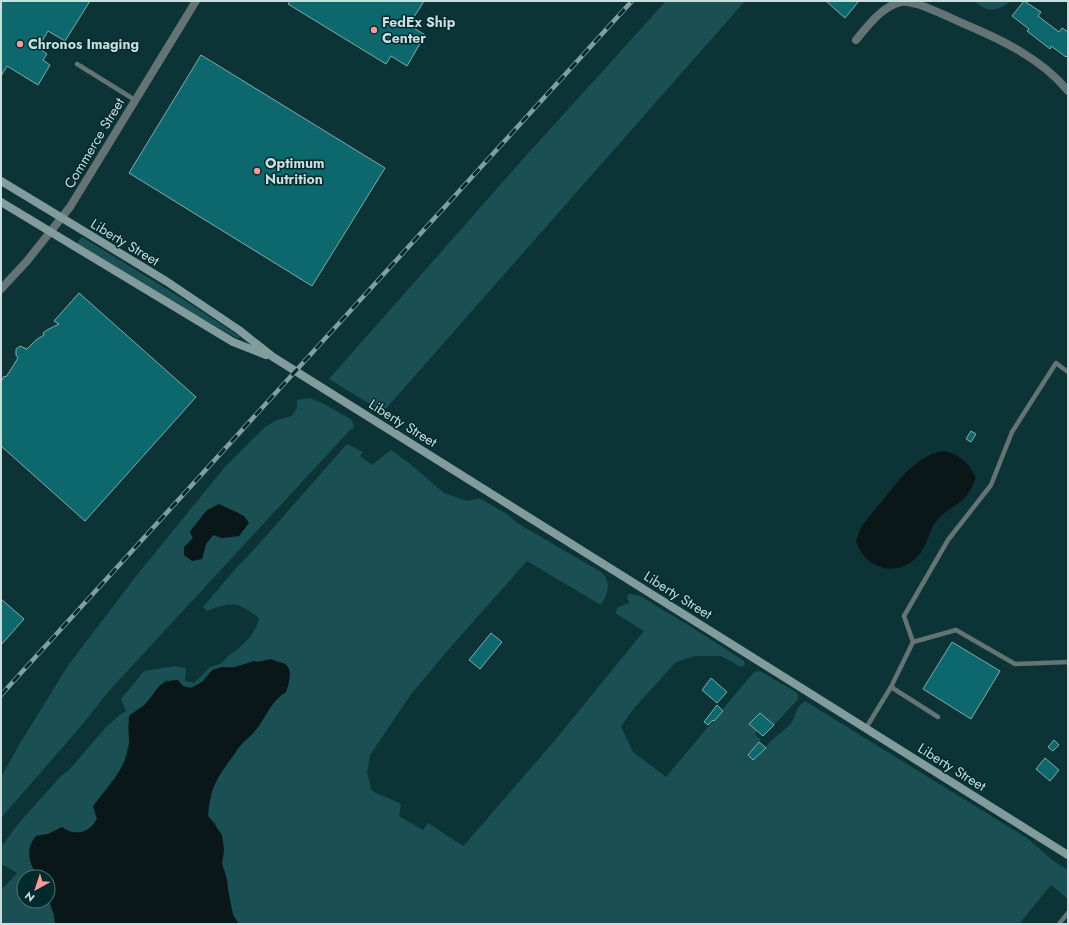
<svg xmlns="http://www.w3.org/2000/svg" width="1069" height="925" font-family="Jost,sans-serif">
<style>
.green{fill:#1a5054;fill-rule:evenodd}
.water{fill:#091718}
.building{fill:#0d686d;stroke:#83abad}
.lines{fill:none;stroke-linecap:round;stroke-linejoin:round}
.lane{stroke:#647475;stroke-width:4.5}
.street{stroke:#647475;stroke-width:8}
.secondary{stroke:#829c9e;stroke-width:8}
.rail-casing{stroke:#829fa0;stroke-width:4.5}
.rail{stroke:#012a2d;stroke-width:3;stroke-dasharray:9;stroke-linecap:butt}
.poi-dot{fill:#f59b99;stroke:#012a2d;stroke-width:1.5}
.labels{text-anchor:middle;stroke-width:3;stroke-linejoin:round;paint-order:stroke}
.poi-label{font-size:14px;font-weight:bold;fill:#c9dedf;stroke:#012a2d;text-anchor:start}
.street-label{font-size:14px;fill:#c9dedf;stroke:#012a2d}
</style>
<rect width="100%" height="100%" fill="#0c3437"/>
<g class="green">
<path d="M 666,1 L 745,1 L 383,412 L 329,379 L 524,158 Z"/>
<path d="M 975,1 L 1011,1 C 998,11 987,14 975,1 Z"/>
<path d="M 82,237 L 178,296 L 239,336 L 240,338 L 237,338 L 174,303 L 78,244 L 78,241 Z"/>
<path d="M 310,398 L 324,404 L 352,420 L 354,428 L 350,430 L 108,692 L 82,725 L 1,818 L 1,777 L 19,745 L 67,667 L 133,580 L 224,468 L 265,427 L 277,420 L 292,416 L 297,408 L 297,400 ZM 207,510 C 226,510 236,506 249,523 L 222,538 L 213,535 L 206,544 L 202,559 L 184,548 L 193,538 L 190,531 Z"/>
<path d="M 347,444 L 363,452 L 360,456 L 372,465 L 391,450 L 410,464 L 444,493 L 467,501 L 479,498 L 507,514 L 517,523 L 601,572 C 612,582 608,594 601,605 L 527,561 L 448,650 L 412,693 L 370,755 L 367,773 L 372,791 L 401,804 L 399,816 L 423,830 L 428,823 L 463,846 L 467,842 L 556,739 L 644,631 L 615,613 L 618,607 L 629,603 L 627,596 L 629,594 C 643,594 653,605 665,611 C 692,627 718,644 744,661 L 745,665 L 741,667 L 721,656 L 695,656 L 676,662 L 635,707 L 621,726 L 633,752 L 666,777 L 754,672 L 760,671 L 796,692 L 798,695 L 798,699 L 774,725 L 760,713 L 750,724 L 757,731 L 755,734 L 761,740 L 748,755 L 752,760 L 756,757 L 757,757 L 771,741 L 790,725 L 794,718 L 798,707 L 805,701 L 1027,838 L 1052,860 L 1068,870 L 1068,899 L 1051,885 L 1019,924 L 239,924 L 233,915 L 228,890 L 227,879 L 222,864 L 224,849 L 215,823 L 208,816 C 210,791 215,780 230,760 C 234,755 237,749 241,745 C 245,740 250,737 254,732 C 266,719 270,701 286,692 L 277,662 C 263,657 246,666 232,667 C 226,668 221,666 214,670 C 206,673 202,687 190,688 C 183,688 173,683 166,680 L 159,687 L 144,706 L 136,710 L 128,726 L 129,743 L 124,761 L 118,773 L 93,806 L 97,819 C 89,833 75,837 62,827 L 48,834 L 36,836 L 30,860 L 37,877 L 24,877 L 24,901 L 48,901 L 48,897 L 54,915 L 55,924 L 1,924 L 1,890 L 17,873 L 1,864 L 1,847 L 18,824 L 60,777 L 69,770 L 108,725 L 121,714 L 126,711 L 121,699 L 144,671 L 176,666 L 186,668 L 185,681 L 194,683 L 210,667 L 222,663 L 228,656 L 238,649 L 250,637 L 257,626 L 259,618 C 238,602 232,601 207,611 L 203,607 L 238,566 L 251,553 Z"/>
</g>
<g class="water">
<path d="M 943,451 C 953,452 963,458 969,466 C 971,469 974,473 975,476 C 976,480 974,482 973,485 C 965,506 944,508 935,523 C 927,536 926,550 914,560 C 893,578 863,566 856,541 L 861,527 L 904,474 C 916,463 927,454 943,451 Z"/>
<path d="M 219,504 L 244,516 L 249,523 L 239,536 L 222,538 L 213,535 L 206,544 L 202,559 L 192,561 L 184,555 L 184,547 L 193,538 L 190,532 L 207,510 Z"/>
<path d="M 271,659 C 275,661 279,662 283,663 C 294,667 289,684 286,692 C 270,701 266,719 254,732 C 250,737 245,740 241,745 C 237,749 234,755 230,760 C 215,780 210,791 208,816 L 222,835 L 224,849 L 222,864 L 227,879 L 228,890 L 233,915 L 239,924 L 55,924 L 54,915 L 48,897 L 48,877 L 37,877 C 30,862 24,850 36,836 L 48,834 L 62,827 C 75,837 90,833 97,819 L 93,806 C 108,788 126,769 129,745 C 130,735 128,726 129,716 C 133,712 140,709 144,705 C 158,693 154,681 178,680 L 183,686 L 191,688 L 204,681 L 212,670 L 222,667 L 232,668 L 254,661 L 258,662 Z"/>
</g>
<g class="building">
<path d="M 1,1 L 90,1 L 65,41 L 48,31 L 38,48 L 47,54 L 43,60 L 50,65 L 38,85 L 7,66 L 1,76 Z"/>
<path d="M 290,1 L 424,1 L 409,25 L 425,35 L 407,66 L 391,56 L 386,64 L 288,4 Z"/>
<path d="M 826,1 L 859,1 L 845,18 Z"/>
<path d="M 1024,1 L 1041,12 L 1038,16 L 1059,32 L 1062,28 L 1068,32 L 1068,55 L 1066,57 L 1051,46 L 1050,49 L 1027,31 L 1029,29 L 1012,16 Z"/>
<path d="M 201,55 L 385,168 L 312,286 L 129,173 Z"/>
<path d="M 79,293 L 196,397 L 85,521 L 1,446 L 1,382 L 4,376 L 6,377 L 18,358 L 16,355 L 16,349 L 20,346 L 27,349 L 36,340 L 44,335 L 43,333 L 47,330 L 59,324 L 54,321 Z"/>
<path d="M 971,431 L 976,434 L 971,442 L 966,439 Z"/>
<path d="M 1,599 L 24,619 L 1,645 Z"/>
<path d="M 491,633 L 502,642 L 480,669 L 469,660 Z"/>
<path d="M 952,642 L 1000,671 L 971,719 L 923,689 Z"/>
<path d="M 711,678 L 727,692 L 717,703 L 702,690 Z"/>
<path d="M 717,705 L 723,711 L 714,721 L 713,720 L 708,725 L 704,722 Z"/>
<path d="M 760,713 L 774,725 L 763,736 L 749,724 Z"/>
<path d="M 1054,740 L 1059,745 L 1053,751 L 1048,747 Z"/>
<path d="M 759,742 L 766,748 L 753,760 L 748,755 Z"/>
<path d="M 1045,758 L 1059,770 L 1050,781 L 1036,769 Z"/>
</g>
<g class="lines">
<g class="lane">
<path d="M 77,64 L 135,100"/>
<path d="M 913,642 L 956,630 L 1015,664 L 1068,662"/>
<path d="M 891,687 L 938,717"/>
<path d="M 866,728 L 891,687 L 913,642 L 904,616 L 948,540 L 991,485 L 1012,432 L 1056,363 L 1068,372"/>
<path d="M 1059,924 L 1068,913"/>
</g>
<g class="street">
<path d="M 856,40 C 867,27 882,6 901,2 C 906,1 912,3 917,4 C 932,9 947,16 962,23 C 1000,39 1041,58 1068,91"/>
<path d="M 1,289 L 27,261 L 70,207 L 196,1"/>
</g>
<g class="secondary">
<path d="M 1,181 L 166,281 L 239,330 L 273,357 L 1068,855"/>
<path d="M 1,202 L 233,342 L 266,355"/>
</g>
<defs>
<path id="rail" d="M 1,695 L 632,1"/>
</defs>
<use href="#rail" class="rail-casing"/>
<use href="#rail" class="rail"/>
</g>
<g class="poi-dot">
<circle cx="374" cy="30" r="4"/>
<circle cx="20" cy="44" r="4"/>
<circle cx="257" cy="171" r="4"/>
</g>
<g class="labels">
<g class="poi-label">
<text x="382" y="27">FedEx Ship<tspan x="382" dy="16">Center</tspan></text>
<text x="28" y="49">Chronos Imaging</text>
<text x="265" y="168">Optimum<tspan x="265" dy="16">Nutrition</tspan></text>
</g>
<g class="street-label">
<text transform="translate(94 143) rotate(-59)" y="5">Commerce Street</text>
<text transform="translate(125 242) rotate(31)" y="5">Liberty Street</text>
<text transform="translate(403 423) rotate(32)" y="5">Liberty Street</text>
<text transform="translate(678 595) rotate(32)" y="5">Liberty Street</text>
<text transform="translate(952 767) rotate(32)" y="5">Liberty Street</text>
</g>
</g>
<rect width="1069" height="925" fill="none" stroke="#c9dedf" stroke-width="4"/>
<g transform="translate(36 889) rotate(219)"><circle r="19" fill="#012a2d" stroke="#517274"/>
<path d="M0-3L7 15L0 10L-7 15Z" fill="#f59b99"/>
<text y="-6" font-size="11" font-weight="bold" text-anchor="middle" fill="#c9dedf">N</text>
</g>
</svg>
